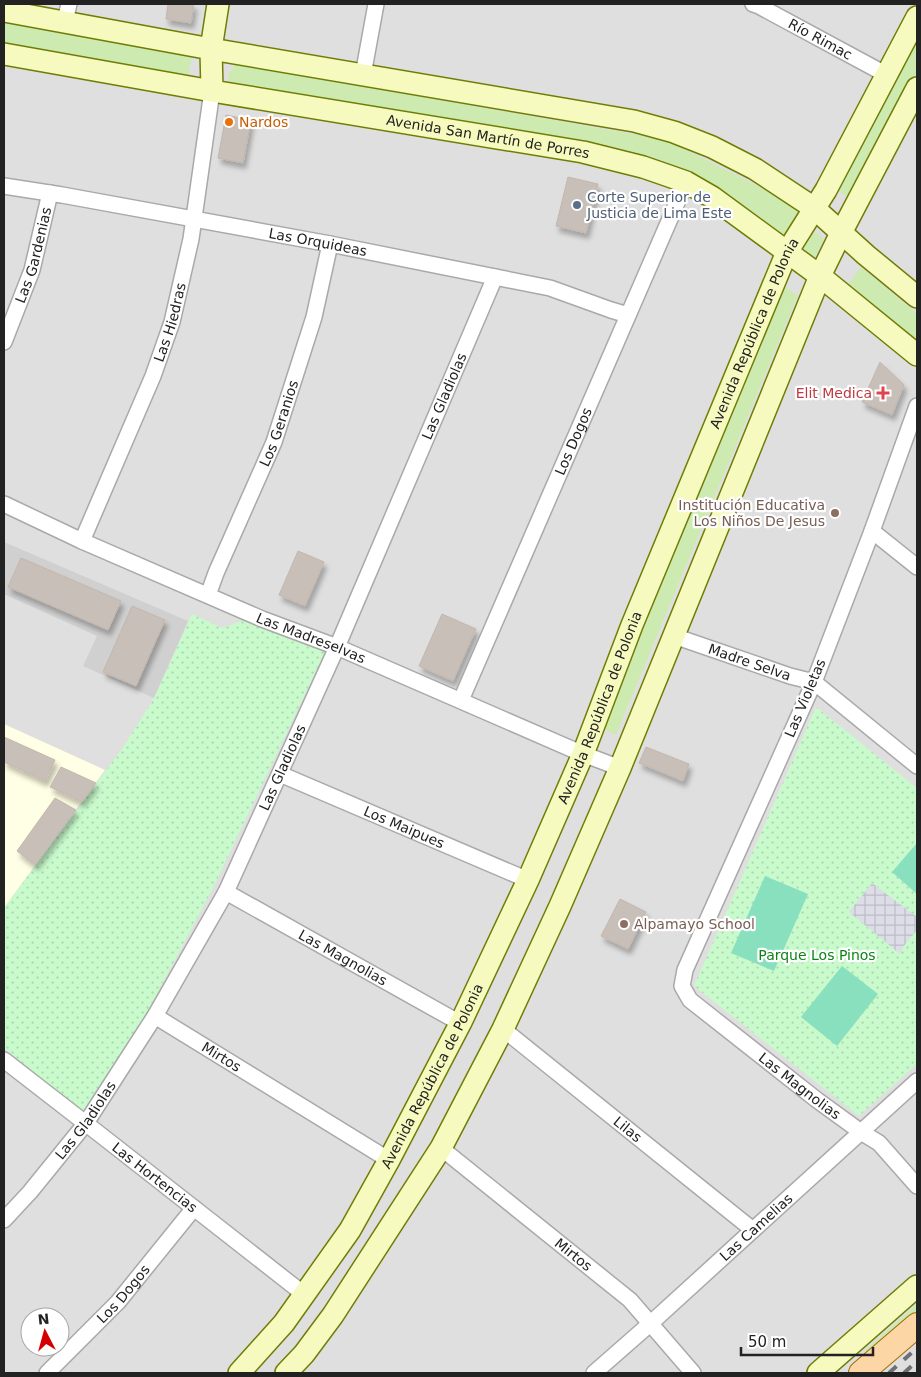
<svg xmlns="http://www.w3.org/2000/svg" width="921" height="1377" font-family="'DejaVu Sans',sans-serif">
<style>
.residential{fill:#e0dfdf;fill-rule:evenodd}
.education{fill:#ffffe5}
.religious{fill:#d0d0d0}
.grass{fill:#cdebb0}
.park{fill:url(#park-dots)}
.pitch{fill:#88e0be}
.plaza{fill:url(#plaza-grid)}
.building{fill:#c7bfb8;stroke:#c4b6ab;filter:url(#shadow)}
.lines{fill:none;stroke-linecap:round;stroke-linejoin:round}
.street-casing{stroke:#a9a9a9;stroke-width:18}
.secondary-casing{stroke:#707d05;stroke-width:24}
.primary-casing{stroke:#a06b00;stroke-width:26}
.street{stroke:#fff;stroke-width:15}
.secondary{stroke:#f7fabf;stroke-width:21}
.primary{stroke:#fcd6a4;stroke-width:24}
.rail{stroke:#707070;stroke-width:4;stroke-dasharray:10 10;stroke-linecap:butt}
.food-dot{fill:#e8710a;stroke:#fff;stroke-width:2}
.service-dot{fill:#5c6f8a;stroke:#fff;stroke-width:2}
.health-dot{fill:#e0444e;stroke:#fff;stroke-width:2}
.education-dot{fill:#8d6e63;stroke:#fff;stroke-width:2}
.labels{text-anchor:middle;stroke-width:4.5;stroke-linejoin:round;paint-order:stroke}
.street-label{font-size:14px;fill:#222;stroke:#fff}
.food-label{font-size:14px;fill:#c56008;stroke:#fff;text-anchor:start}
.service-label{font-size:14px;fill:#4e5e75;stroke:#fff;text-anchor:start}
.health-label{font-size:14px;fill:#be3a42;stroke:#fff;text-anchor:end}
.education-label{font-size:14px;fill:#785e54;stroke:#fff;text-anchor:end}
.park-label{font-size:14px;fill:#0c8416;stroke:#fff}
</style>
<defs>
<pattern id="park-dots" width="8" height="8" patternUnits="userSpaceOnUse" patternTransform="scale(1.25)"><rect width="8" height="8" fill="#c8facc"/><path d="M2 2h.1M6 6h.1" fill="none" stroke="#acd6af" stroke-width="1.8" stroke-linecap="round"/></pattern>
<pattern id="plaza-grid" width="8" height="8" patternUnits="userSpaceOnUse" patternTransform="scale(1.25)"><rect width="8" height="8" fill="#dddde8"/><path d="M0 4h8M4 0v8" fill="none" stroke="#bdbdc7"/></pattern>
<filter id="shadow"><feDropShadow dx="3" dy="5.5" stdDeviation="2.5" flood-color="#0004"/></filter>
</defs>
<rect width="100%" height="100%" fill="#f2efe9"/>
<path class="residential" d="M 4,4 L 917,4 L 917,1373 L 4,1373 ZM 30,1317 L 60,1317 L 60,1347 L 30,1347 Z"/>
<path class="education" d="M 4,724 L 105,770 L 4,908 Z"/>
<path class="religious" d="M 4,542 L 188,621 L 154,698 L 83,666 L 97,636 L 4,594 Z"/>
<g class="grass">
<path d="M 4,23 L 192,56 L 188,79 L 4,47 Z"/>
<path d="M 917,34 L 917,72 L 851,198 L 835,190 Z"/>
<path d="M 236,64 L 661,139 L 682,148 L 788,201 L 797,208 L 798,220 L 790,232 L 781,235 L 695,181 L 229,85 L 228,74 Z"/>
<path d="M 816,233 L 821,236 L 823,241 L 815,256 L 807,257 L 803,255 L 802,249 L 811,234 Z"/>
<path d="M 861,267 L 917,314 L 917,345 L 846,287 Z"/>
<path d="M 781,285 L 798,295 L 616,735 L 600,727 L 647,617 Z"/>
<path d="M 917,1304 L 917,1313 L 869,1358 L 864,1351 Z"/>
</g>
<g class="park">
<path d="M 192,614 L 222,628 L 248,619 L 326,650 L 214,886 L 141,1024 L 84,1113 L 4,1048 L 4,908 L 124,746 L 154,698 Z"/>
<path d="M 816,707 L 917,788 L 917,1064 L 859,1116 L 694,986 Z"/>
</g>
<g class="pitch">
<path d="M 917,843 L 917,894 L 892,872 Z"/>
<path d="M 765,876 L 808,894 L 774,971 L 731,953 Z"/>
<path d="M 842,966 L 878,994 L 837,1046 L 801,1017 Z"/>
</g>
<path class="plaza" d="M 872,883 L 917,917 L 917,930 L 903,947 L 900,954 L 849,912 Z"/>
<g class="building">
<path d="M 168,4 L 194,4 L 191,23 L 166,19 Z"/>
<path d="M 226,115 L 251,120 L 243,163 L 218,158 Z"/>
<path d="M 568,177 L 598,184 L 586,233 L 556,226 Z"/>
<path d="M 880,362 L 904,385 L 892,415 L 862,402 Z"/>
<path d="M 298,551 L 324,562 L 305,606 L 279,595 Z"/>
<path d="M 21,558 L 121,601 L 108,630 L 8,587 Z"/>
<path d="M 132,606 L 165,620 L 136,686 L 103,672 Z"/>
<path d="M 442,614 L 476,629 L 453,681 L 419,666 Z"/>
<path d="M 4,737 L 55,760 L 45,781 L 4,762 Z"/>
<path d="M 646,747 L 689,764 L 683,781 L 639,763 Z"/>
<path d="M 61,767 L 96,783 L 82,802 L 50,787 Z"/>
<path d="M 55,798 L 76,810 L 35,865 L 17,851 Z"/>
<path d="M 620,899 L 646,912 L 628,949 L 601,936 Z"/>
</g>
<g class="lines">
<defs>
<g id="street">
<path id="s1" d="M 753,4 L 759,6 L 887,75"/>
<path d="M 65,21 L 69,4"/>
<path d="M 363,75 L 376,4"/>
<path id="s2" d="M 4,186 L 62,195 L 330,244 L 550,288 L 611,310 L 628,315"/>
<path id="s3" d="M 4,342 L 32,270 L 50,193"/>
<path id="s4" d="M 917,406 L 872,531 L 814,682 L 685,970 L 682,986 L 690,1000 L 817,1100 L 861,1132 L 879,1143 L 917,1186"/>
<path id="s5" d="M 4,504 L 82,541 L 262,619 L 337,647 L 583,754 L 620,768"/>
<path d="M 872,531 L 917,567"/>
<path id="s6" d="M 82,541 L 153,376 L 172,322 L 191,239 L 212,91"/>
<path id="s7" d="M 208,595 L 216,573 L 274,442 L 314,317 L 330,244"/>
<path id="s8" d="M 674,636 L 790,676 L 814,682 L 917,766"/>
<path id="s9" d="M 461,700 L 686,182"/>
<path id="s10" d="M 280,774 L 528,880"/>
<path id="s11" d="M 226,892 L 451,1018 L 461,1022"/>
<path id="s12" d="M 155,1016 L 389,1160"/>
<path id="s13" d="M 503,1029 L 753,1230"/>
<path id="s14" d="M 4,1060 L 102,1136 L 305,1295"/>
<path id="s15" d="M 441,1148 L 630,1300 L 693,1373"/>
<path id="s16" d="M 4,1220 L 30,1192 L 86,1123 L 155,1016 L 226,892 L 337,647 L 495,277"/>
<path id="s17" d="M 47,1373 L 118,1302 L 194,1208"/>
<path id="s18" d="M 594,1373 L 651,1323 L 753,1230 L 917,1081"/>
</g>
<g id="secondary">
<path d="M 4,11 L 211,49 L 634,121 L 674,132 L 712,147 L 755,169 L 814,208 L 866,255 L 917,297"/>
<path id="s19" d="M 4,54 L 212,91 L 583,152 L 643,167 L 669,176 L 686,182 L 712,197 L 820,276 L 917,355"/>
<path d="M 212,91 L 211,49 L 218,4"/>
<path id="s20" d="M 239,1373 L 284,1323 L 350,1230 L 389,1160 L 461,1022 L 528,880 L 583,754 L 632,625 L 787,252 L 826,190 L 917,17"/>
<path d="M 286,1373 L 304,1354 L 333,1315 L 441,1148 L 503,1029 L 560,906 L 620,768 L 820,276 L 841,233 L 917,88"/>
<path d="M 818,1373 L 917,1286"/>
</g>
<path id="primary" d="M 861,1373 L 917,1325"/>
</defs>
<use href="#street" class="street-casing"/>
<use href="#secondary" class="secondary-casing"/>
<use href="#primary" class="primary-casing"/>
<use href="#street" class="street"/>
<use href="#secondary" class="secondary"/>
<use href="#primary" class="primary"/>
<g class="rail">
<path d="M 889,1373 L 917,1348"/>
<path d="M 904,1373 L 917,1361"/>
</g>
</g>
<circle class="food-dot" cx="229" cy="122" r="5"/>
<circle class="service-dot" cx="577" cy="205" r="5"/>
<path class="health-dot" d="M880.5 385.5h5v5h5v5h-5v5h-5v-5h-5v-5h5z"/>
<g class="education-dot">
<circle cx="835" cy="513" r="5"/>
<circle cx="624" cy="924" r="5"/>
</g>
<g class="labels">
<g class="street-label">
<text dy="5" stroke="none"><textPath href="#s1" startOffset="76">Río Rimac</textPath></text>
<text dy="5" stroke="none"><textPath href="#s19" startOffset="491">Avenida San Martín de Porres</textPath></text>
<text dy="5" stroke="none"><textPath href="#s2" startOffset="319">Las Orquideas</textPath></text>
<text dy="5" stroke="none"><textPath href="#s3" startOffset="92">Las Gardenias</textPath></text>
<text dy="5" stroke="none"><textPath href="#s6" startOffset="236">Las Hiedras</textPath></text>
<text dy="5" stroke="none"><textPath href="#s20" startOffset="1166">Avenida República de Polonia</textPath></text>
<text dy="5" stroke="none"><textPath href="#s16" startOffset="939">Las Gladiolas</textPath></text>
<text dy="5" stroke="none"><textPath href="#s7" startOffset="186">Los Geranios</textPath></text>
<text dy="5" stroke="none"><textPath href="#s9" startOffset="282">Los Dogos</textPath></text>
<text dy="5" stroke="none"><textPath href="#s5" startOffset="335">Las Madreselvas</textPath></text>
<text dy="5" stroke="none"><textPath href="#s8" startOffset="80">Madre Selva</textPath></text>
<text transform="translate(805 698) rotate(-67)" y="5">Las Violetas</text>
<text dy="5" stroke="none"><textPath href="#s20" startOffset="761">Avenida República de Polonia</textPath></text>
<text dy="5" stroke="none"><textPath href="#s16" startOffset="534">Las Gladiolas</textPath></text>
<text dy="5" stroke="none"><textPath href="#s10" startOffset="135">Los Maipues</textPath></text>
<text dy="5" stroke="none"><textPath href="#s11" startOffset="134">Las Magnolias</textPath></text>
<text dy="5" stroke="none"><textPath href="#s12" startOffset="78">Mirtos</textPath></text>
<text dy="5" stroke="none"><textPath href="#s20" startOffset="356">Avenida República de Polonia</textPath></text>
<text dy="5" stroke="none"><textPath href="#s4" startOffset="782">Las Magnolias</textPath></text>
<text dy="5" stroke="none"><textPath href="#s16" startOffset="129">Las Gladiolas</textPath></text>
<text dy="5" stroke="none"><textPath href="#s13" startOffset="160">Lilas</textPath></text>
<text dy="5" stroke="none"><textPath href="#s14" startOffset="191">Las Hortencias</textPath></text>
<text dy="5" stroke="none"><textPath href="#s18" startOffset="218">Las Camelias</textPath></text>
<text dy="5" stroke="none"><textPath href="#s15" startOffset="170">Mirtos</textPath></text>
<text dy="5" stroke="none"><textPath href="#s17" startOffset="110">Los Dogos</textPath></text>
</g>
<g class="food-label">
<text x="239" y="127">Nardos</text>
</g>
<g class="service-label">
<text x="587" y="202">Corte Superior de<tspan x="587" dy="16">Justicia de Lima Este</tspan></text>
</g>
<g class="health-label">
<text x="872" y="398">Elit Medica</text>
</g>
<g class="education-label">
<text x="825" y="510">Institución Educativa<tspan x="825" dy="16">Los Niños De Jesus</tspan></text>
<text x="634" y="929" text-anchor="start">Alpamayo School</text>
</g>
<g class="park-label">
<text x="817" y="960">Parque Los Pinos</text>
</g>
</g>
<rect width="921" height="1377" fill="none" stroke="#222222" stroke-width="10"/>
<g transform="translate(45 1332) rotate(354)"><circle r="24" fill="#ffffff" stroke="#a7a7a7"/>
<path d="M0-4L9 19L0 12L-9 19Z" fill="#d40000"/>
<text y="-8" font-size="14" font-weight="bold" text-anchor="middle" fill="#222222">N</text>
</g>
<path d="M741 1347v8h132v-8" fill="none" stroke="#222222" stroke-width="2.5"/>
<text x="748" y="1347" font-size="15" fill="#222222" stroke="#ffffff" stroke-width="4" paint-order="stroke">50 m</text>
</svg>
